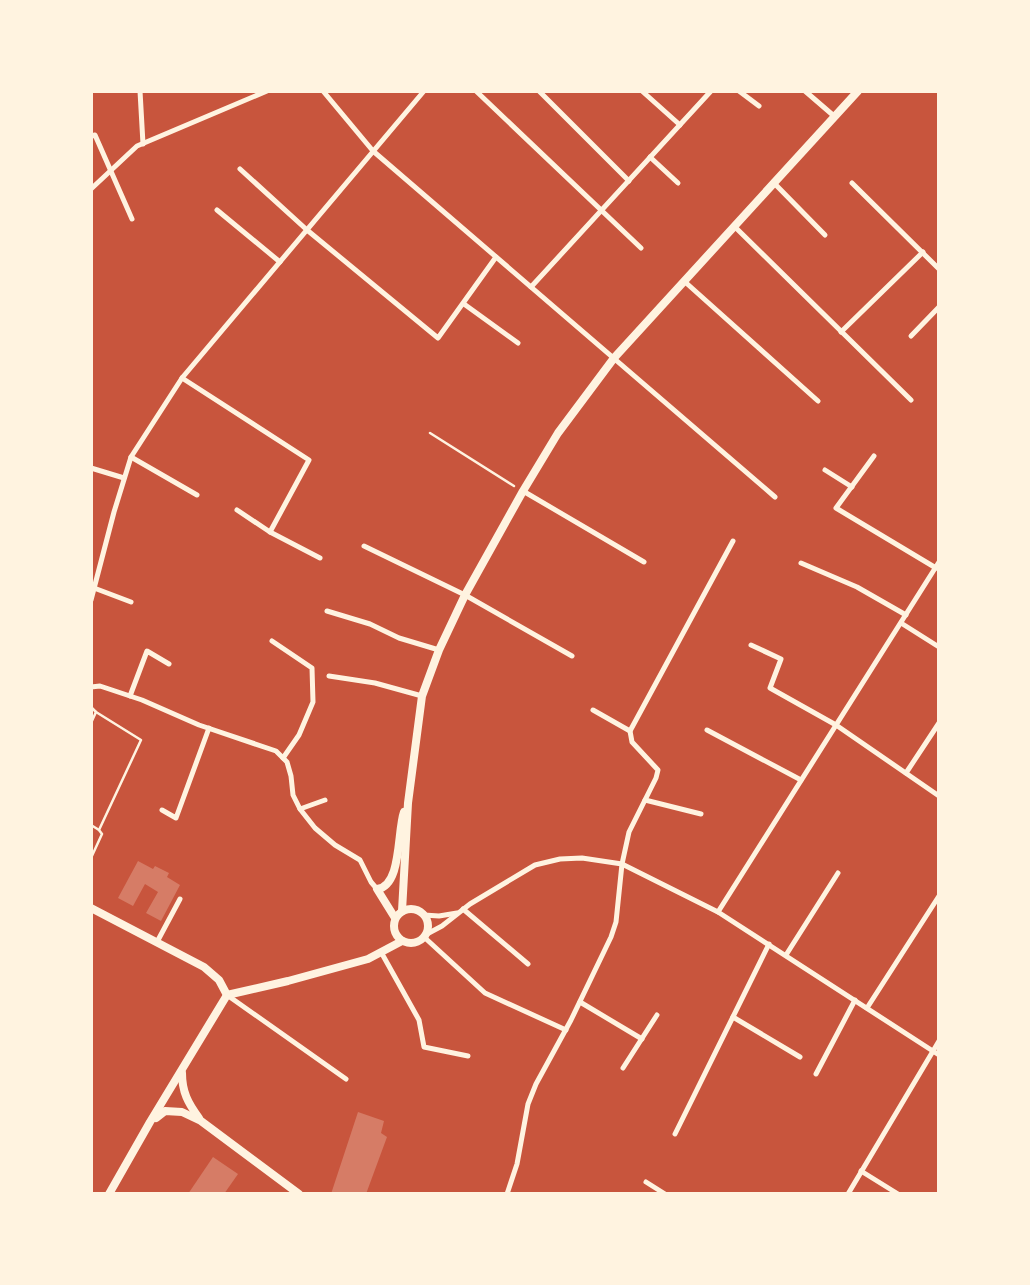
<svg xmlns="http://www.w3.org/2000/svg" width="1030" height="1285" font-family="'Archivo Narrow',sans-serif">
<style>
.building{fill:#d67c66}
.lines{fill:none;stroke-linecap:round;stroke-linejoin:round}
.path{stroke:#fff3e0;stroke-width:2.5}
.service{stroke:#fff3e0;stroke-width:2.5}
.minor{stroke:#fff3e0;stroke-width:5}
.secondary{stroke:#fff3e0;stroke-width:8}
</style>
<rect width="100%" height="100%" fill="#c8553d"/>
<g class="building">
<path d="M 138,861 L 153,869 L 155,866 L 169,873 L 167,877 L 180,885 L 161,921 L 146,913 L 158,892 L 145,884 L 133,906 L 118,898 Z"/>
<path d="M 358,1112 L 384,1121 L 381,1133 L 387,1137 L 366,1194 L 331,1194 Z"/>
<path d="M 213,1157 L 238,1174 L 224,1194 L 188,1194 Z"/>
</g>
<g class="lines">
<path class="path" d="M 430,433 L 514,486"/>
<g class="service">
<path d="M 91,707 L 96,712 L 141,740 L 99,830 L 102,834 L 91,858"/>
<path d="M 91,723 L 96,712"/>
<path d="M 91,825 L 99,830"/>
</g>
<g class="minor">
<path d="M 140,91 L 143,144"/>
<path d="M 323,91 L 373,151 L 775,497"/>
<path d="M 476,91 L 641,248"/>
<path d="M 539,91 L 629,181"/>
<path d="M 642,91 L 680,125"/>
<path d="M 739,91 L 759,106"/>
<path d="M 805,91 L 834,116"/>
<path d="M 91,136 L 95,135 L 132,219"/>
<path d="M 650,157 L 678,183"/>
<path d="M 240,169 L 307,230 L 438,338 L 496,257"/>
<path d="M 773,182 L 825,235"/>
<path d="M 852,183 L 939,269"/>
<path d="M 91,189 L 137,146 L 267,91"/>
<path d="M 217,210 L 280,262"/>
<path d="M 734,226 L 911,400"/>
<path d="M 684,281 L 818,401"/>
<path d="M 531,287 L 711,91"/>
<path d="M 464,304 L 518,343"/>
<path d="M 841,332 L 923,252"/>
<path d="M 911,336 L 939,307"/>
<path d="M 182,378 L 309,460 L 270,532"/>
<path d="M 874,456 L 836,508 L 936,568"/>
<path d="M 131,457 L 197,495"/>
<path d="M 91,468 L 124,478"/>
<path d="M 825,470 L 852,487"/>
<path d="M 523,491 L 644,562"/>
<path d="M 237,510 L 270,532 L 320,558"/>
<path d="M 364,546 L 465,595 L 572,656"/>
<path d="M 801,563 L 857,587 L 906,615"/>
<path d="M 94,588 L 131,602"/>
<path d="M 91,600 L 114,512 L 131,457 L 182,378 L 424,91"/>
<path d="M 327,611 L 370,624 L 399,638 L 439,650"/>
<path d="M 901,623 L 939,647"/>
<path d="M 272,641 L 312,668 L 313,702 L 299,735 L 283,758"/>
<path d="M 751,645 L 781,659 L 770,688 L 836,725 L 939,796"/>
<path d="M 329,676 L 375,683 L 422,696"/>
<path d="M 91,687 L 100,686 L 142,700 L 199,725 L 276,751 L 287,762 L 291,776 L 293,795 L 300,809 L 315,828 L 335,845 L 360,860 L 371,882 L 377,889"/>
<path d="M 130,696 L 147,651 L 169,664"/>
<path d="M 593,710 L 630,731"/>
<path d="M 707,730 L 801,780"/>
<path d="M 906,773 L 939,723"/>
<path d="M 645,800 L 701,814"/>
<path d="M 300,809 L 325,800"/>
<path d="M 162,810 L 176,818 L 209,728"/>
<path d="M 463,909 L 528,964"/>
<path d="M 718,912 L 939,562"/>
<path d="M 424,915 L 439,916 L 457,913"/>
<path d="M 427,934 L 442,926 L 470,904 L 535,865 L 560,859 L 582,858 L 622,864 L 718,912 L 939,1055"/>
<path d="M 424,937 L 485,993 L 566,1030"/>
<path d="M 157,942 L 180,899"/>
<path d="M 381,952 L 419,1020 L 424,1047 L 468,1056"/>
<path d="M 786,955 L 838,873"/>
<path d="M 227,995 L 346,1079"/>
<path d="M 580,1002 L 642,1039"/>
<path d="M 867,1008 L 939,896"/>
<path d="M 733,1017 L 800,1057"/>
<path d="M 623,1068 L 657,1015"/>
<path d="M 816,1074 L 855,1000"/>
<path d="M 675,1134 L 769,944"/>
<path d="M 861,1171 L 898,1194"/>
<path d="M 646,1182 L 665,1194"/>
<path d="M 507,1194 L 517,1164 L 528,1104 L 536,1084 L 571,1020 L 611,937 L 616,922 L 622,864 L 629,832 L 656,778 L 658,770 L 632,742 L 630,731 L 733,541"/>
<path d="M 848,1194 L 939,1041"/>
</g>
<g class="secondary">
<path d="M 91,908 L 204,967 L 219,980 L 227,995"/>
<circle cx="411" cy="926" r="17"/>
<path d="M 402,911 L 408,803 L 422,696 L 439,650 L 465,595 L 523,491 L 558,433 L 614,358 L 858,91"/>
<path d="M 395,918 L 377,889 C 402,886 397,831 404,812"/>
<path d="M 227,995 L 288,981 L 368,959 L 402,941"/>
<path d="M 182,1073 C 182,1092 188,1103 199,1118"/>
<path d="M 156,1118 L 165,1111 L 182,1112 L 201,1121 L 299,1194"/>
<path d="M 109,1194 L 150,1122 L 227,995"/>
</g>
</g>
<rect width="1030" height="1285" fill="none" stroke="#fff3e0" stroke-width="186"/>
</svg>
